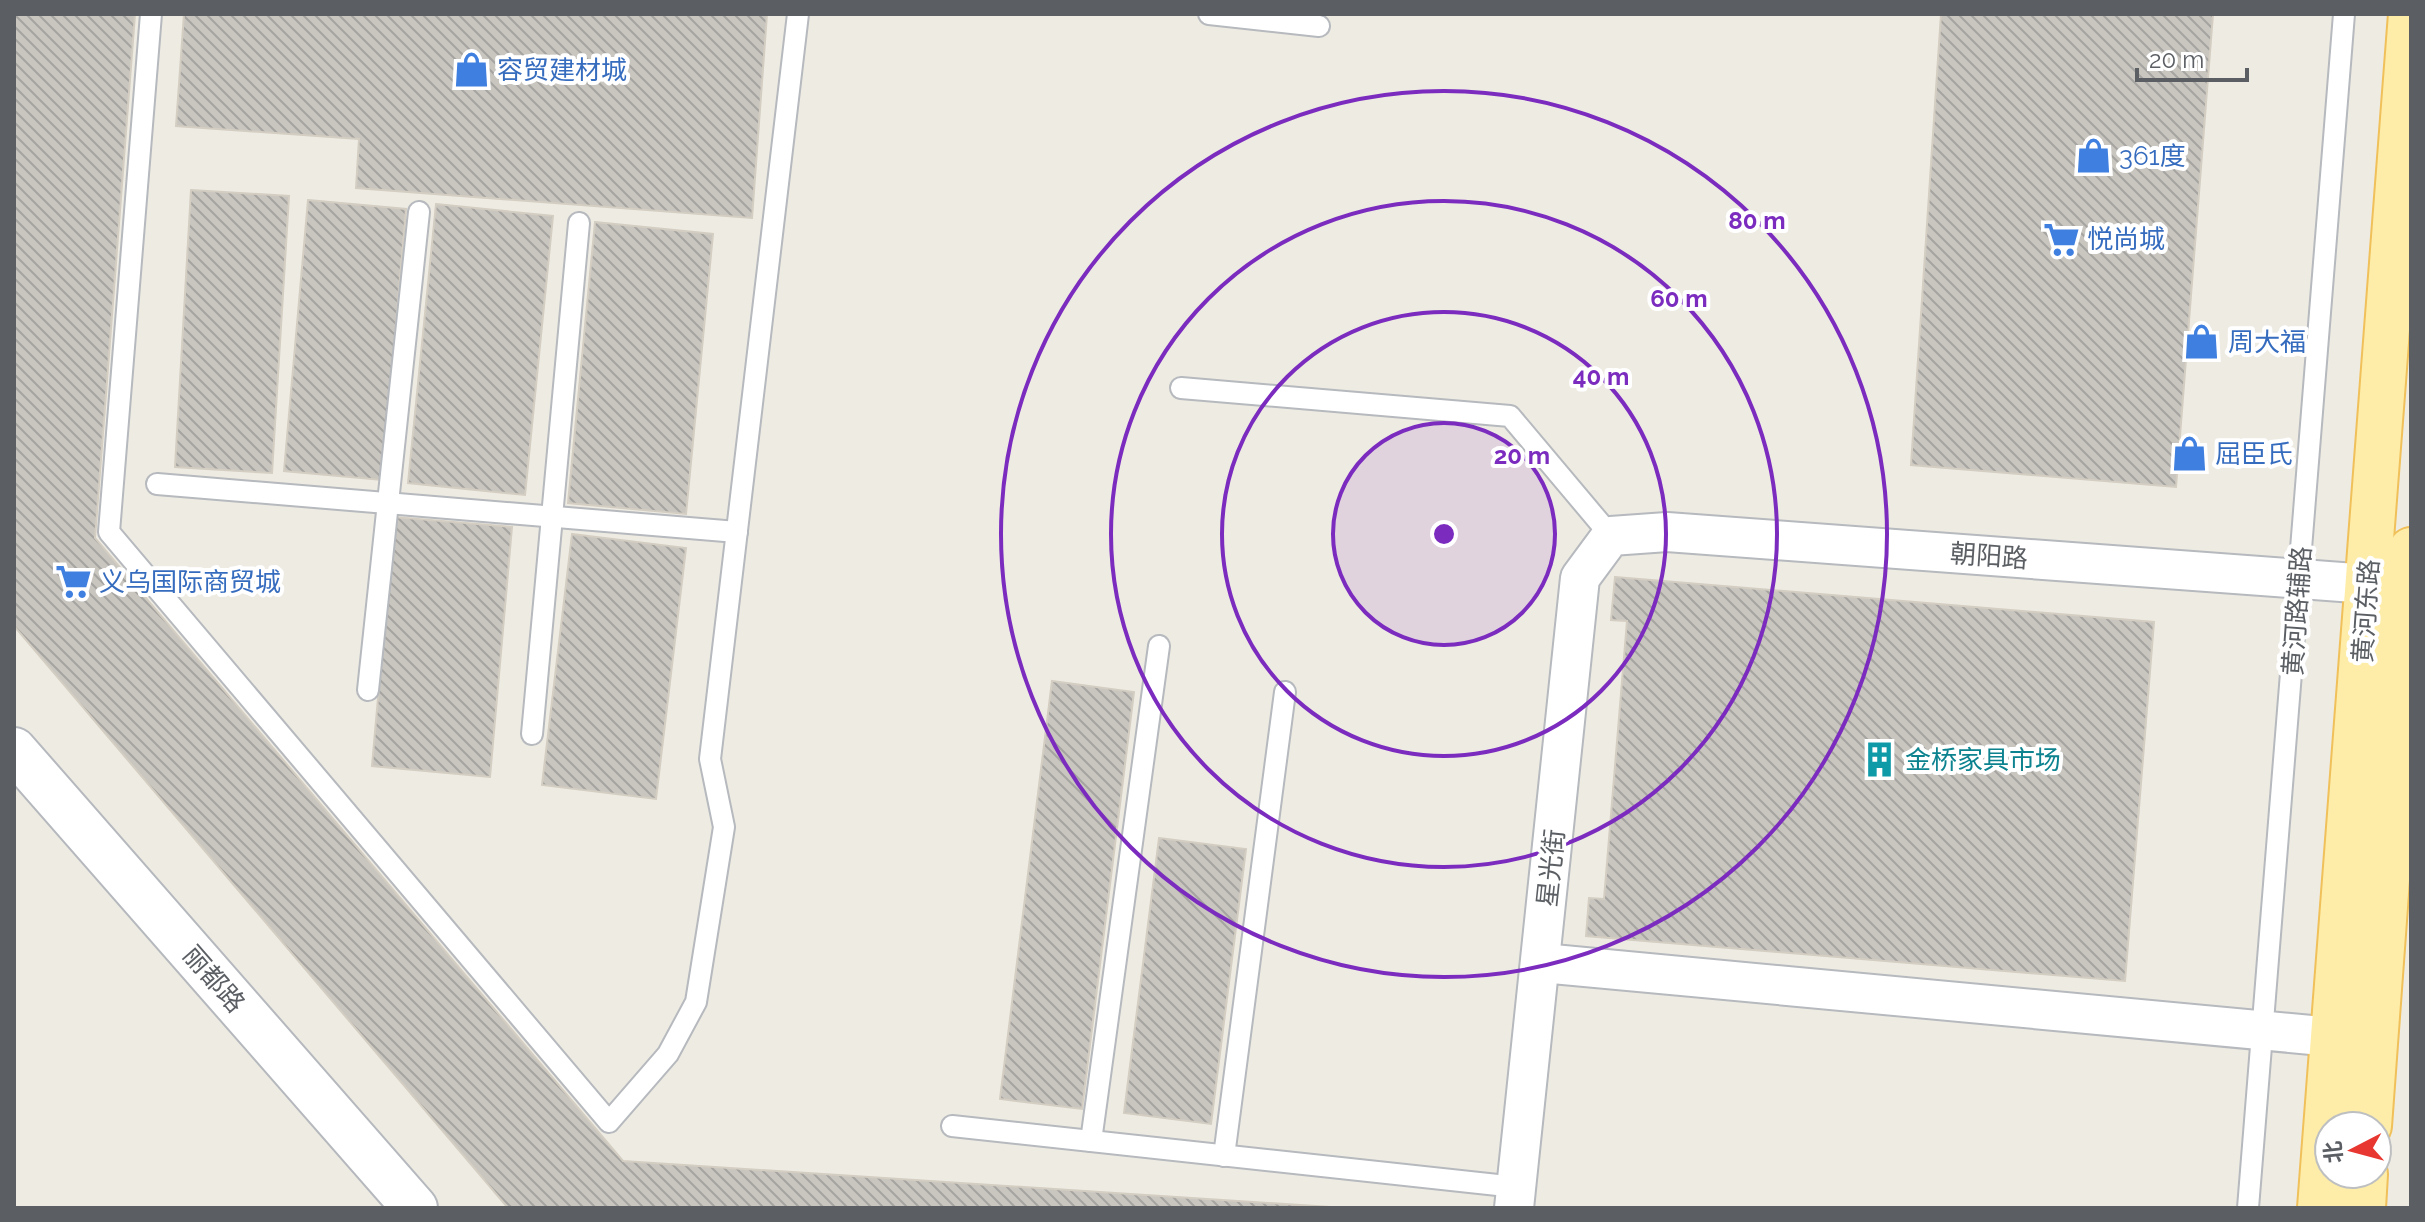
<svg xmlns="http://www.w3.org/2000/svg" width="2425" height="1222" font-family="Raleway,'Noto Sans SC',sans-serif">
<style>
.building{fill:url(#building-back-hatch);stroke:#d3cdc2;stroke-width:2}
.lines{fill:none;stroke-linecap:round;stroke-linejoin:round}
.lane-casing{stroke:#b6b9bd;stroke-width:24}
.street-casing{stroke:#b6b9bd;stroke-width:42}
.secondary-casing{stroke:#b5b8bd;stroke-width:48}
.primary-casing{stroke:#f0c05a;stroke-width:48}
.lane{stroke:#fff;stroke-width:20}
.street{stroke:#fff;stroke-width:38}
.secondary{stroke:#fff;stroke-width:44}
.primary{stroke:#feeda8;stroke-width:44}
.ring{fill:none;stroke:#7b2cbf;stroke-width:4}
.labels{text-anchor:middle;stroke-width:8;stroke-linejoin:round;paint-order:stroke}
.shop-label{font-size:26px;fill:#366cbe;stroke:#fff;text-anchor:start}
.street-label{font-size:26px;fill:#5b5f64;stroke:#fff}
.culture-label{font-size:26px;fill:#0d838f;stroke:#fff;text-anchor:start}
.centre{fill:#7b2cbf;stroke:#fff;stroke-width:4}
.ring-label{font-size:24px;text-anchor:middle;font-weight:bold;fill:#7b2cbf;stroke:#fff;stroke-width:8;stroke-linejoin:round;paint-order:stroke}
</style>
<defs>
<pattern id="building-back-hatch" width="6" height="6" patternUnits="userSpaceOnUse" patternTransform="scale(2)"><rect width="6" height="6" fill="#c9c6c0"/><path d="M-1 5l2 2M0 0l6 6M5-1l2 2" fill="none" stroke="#a6a4a0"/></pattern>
</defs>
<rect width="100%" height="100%" fill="#eeebe3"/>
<g class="building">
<path d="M 14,14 L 135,14 L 95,538 L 623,1161 L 1346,1208 L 508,1208 L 14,626 Z"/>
<path d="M 184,14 L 767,14 L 752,218 L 356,188 L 359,139 L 176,126 Z"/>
<path d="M 1941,14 L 2213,14 L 2176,487 L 1911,465 Z"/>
<path d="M 191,190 L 289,196 L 272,473 L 175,467 Z"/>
<path d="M 308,200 L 406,209 L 382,480 L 284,471 Z"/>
<path d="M 436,204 L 553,216 L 525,495 L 408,483 Z"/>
<path d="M 595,222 L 713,234 L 686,514 L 568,503 Z"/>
<path d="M 394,517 L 512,527 L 490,777 L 372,766 Z"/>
<path d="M 572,534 L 686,548 L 656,799 L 542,785 Z"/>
<path d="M 1615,577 L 2154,622 L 2125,981 L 1586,936 L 1589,898 L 1604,899 L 1627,621 L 1611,620 Z"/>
<path d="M 1052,681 L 1134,692 L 1082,1109 L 1000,1099 Z"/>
<path d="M 1159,838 L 1246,849 L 1211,1124 L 1124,1113 Z"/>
</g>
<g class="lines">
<defs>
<g id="lane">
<path d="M 151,14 L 109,532 L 609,1122 L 668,1054 L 696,1002 L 724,827 L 710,759 L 798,14"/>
<path d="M 1209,14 L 1319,26"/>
<path d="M 1181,388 L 1510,416 L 1611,536"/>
<path d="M 157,484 L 737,532"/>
<path d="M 368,690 L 419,212"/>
<path d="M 532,734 L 579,223"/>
<path d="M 952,1126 L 1516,1187"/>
<path d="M 1091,1141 L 1159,646"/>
<path d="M 1224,1156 L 1285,692"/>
<path d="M 2248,1208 L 2344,14"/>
</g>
<g id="street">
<path d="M 1542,963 L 2333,1037"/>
<path d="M 1514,1208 L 1580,578 L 1611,536 L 1667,532 L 2368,584"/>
</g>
<path id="secondary" d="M 14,750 L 415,1208"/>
<g id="primary">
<path d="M 2369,1126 L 2411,550"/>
<path d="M 2320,1208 L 2411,14"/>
<path d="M 2363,1208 L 2365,1174"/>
</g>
</defs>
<use href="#lane" class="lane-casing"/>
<use href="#street" class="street-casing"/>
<use href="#secondary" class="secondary-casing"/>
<use href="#primary" class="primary-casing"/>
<use href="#lane" class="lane"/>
<use href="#street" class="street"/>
<use href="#secondary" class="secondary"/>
<use href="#primary" class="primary"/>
</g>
<circle cx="1444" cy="534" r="111" fill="#7b2cbf" fill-opacity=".12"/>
<g class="ring">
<circle cx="1444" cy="534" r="111"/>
<circle cx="1444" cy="534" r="222"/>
<circle cx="1444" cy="534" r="333"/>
<circle cx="1444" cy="534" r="443"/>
</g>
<defs>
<symbol id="shop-bare" viewBox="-9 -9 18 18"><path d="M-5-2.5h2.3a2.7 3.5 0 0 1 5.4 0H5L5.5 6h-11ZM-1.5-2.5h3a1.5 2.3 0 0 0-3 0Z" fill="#3f7fe0" stroke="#fff" stroke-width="2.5" paint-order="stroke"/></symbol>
<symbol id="supermarket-bare" viewBox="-9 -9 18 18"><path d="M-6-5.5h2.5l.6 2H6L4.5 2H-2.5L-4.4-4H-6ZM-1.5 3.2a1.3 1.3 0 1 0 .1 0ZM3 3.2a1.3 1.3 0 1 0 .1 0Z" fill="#3f7fe0" stroke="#fff" stroke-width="2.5" paint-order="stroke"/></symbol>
<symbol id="building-bare" viewBox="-9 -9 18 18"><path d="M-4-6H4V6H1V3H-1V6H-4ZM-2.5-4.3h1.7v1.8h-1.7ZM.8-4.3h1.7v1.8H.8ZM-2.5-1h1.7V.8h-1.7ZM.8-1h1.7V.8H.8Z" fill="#0f9aa8" stroke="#fff" stroke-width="2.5" paint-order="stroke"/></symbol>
</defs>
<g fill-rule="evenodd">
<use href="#shop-bare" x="446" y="44" width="51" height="51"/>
<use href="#shop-bare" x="2068" y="130" width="51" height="51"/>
<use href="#supermarket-bare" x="2036" y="214" width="51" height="51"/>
<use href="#shop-bare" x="2176" y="316" width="51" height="51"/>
<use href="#shop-bare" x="2164" y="428" width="51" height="51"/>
<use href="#supermarket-bare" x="48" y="556" width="51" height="51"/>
<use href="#building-bare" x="1854" y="734" width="51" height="51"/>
</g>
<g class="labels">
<g class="shop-label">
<text x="497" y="79">容贸建材城</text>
<text x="2119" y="165">361度</text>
<text x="2087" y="248">悦尚城</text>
<text x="2228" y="351">周大福</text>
<text x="2215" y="463">屈臣氏</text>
<text x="99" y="591">义乌国际商贸城</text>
</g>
<g class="street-label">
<text transform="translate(1989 556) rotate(4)" y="9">朝阳路</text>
<text transform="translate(2297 611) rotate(-86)" y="9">黄河路辅路</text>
<text transform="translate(2366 611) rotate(-86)" y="9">黄河东路</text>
<text transform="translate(1551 868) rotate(-84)" y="9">星光街</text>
<text transform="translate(214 979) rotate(49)" y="9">丽都路</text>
</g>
<g class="culture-label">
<text x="1905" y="769">金桥家具市场</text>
</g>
</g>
<circle cx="1444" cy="534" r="12" class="centre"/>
<g class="ring-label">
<text x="1757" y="229">80 m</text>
<text x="1679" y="307">60 m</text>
<text x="1601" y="385">40 m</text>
<text x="1522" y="464">20 m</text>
</g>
<rect width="2425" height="1222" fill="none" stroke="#5b5f64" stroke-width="32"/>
<g transform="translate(2353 1150) rotate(264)"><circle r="38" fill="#ffffff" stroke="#bdbfc1" stroke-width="2"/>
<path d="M0-6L14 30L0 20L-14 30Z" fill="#e83630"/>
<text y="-12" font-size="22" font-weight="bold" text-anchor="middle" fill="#5b5f64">北</text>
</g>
<path d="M2137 68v12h110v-12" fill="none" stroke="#5b5f64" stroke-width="4"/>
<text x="2149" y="68" font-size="24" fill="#5b5f64" stroke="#ffffff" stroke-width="6" paint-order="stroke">20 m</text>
</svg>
